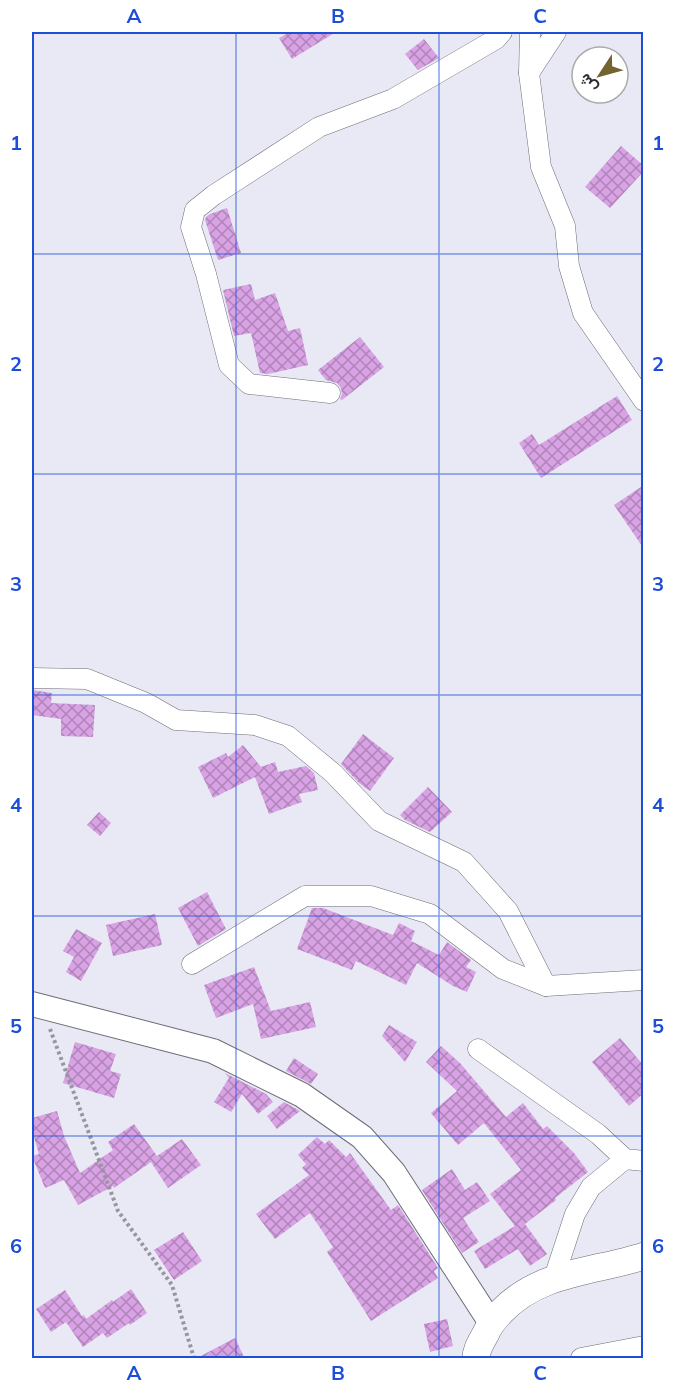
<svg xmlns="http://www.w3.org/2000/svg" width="675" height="1390" font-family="Mulish,Vazirmatn,sans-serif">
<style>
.building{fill:url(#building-cross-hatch)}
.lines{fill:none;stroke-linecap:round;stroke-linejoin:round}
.minor-casing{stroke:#6d6d77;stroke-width:21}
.tertiary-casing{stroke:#6d6d77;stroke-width:26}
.secondary-casing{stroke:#6d6d77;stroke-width:28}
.path{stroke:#96969f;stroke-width:4;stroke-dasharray:3 3;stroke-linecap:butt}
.minor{stroke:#fff;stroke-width:20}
.tertiary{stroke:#fff;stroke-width:24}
.secondary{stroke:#fff;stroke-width:27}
.grid{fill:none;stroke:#1d4ed8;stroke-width:1.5;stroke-opacity:0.55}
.neatline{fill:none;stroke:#1d4ed8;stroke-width:2}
.grid-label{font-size:20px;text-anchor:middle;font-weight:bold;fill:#1d4ed8}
</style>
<defs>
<pattern id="building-cross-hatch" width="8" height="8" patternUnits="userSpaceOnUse" patternTransform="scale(1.5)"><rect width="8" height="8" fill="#d8a2e4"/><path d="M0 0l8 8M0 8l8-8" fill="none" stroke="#af84b9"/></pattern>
</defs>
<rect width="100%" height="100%" fill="#e9e9f5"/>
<g class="building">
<path d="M 290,32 L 336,32 L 292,59 L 279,38 Z"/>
<path d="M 424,39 L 439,58 L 418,70 L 405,54 Z"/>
<path d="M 621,146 L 644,166 L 644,171 L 610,208 L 585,187 Z"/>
<path d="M 227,208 L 241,253 L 218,260 L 205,220 L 206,217 L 210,214 Z"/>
<path d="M 251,284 L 255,300 L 275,293 L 288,331 L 300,328 L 308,365 L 268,374 L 260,373 L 251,333 L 234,336 L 223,290 Z"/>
<path d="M 360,337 L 384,367 L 342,400 L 340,399 L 342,394 L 341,388 L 337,383 L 326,380 L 318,370 Z"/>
<path d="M 617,396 L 632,420 L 541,478 L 519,443 L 532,434 L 539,445 Z"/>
<path d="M 644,485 L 644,549 L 614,505 Z"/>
<path d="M 32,690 L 52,693 L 51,703 L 95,705 L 93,737 L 61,736 L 61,719 L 32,715 Z"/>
<path d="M 363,734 L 394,758 L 370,791 L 359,783 L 341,764 Z"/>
<path d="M 243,745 L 261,767 L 275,762 L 278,772 L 306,766 L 314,773 L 318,790 L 299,794 L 302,802 L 269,814 L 255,777 L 213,798 L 198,767 L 226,753 L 228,757 Z"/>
<path d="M 428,787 L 452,812 L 430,832 L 405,820 L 400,815 Z"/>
<path d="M 99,812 L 111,823 L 100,836 L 87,825 Z"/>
<path d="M 207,892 L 226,929 L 198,946 L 178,908 Z"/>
<path d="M 312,908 L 323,908 L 393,935 L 399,923 L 415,931 L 411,941 L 439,955 L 447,942 L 471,960 L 466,967 L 476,972 L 467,992 L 453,986 L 417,963 L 406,985 L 356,961 L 352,970 L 297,949 Z"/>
<path d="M 155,914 L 162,945 L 113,956 L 106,925 Z"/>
<path d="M 76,929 L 102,943 L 81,981 L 66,972 L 74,957 L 63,951 Z"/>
<path d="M 254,967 L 271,1011 L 310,1002 L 316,1027 L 261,1039 L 253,1004 L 216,1018 L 204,985 Z"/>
<path d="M 389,1025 L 417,1042 L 405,1062 L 382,1036 Z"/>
<path d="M 620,1038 L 644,1066 L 644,1093 L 629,1106 L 592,1062 Z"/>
<path d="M 75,1042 L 116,1054 L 110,1071 L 121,1074 L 114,1098 L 63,1083 Z"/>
<path d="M 441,1046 L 460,1063 L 506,1117 L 523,1103 L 543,1129 L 547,1126 L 574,1153 L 588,1172 L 555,1198 L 556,1200 L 525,1224 L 547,1254 L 530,1266 L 518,1249 L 485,1269 L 474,1251 L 515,1226 L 490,1194 L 521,1170 L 484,1123 L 458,1145 L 431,1113 L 457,1091 L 426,1062 Z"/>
<path d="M 294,1058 L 318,1074 L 311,1084 L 286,1071 Z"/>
<path d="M 225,1073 L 266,1094 L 273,1102 L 258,1114 L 242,1094 L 231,1112 L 214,1102 L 229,1078 Z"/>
<path d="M 284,1102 L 300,1111 L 277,1129 L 267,1116 Z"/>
<path d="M 57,1111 L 64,1136 L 80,1173 L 113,1150 L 108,1142 L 134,1124 L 157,1156 L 182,1139 L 201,1165 L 168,1188 L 151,1162 L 114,1188 L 113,1186 L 78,1205 L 64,1180 L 45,1188 L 32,1156 L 39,1154 L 32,1130 L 32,1118 Z"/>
<path d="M 317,1137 L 325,1144 L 329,1140 L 346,1157 L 350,1153 L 391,1210 L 398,1205 L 438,1268 L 434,1271 L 438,1278 L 371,1321 L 327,1252 L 333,1247 L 310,1213 L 275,1239 L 256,1214 L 309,1175 L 302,1168 L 306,1164 L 298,1155 Z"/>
<path d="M 452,1169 L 465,1190 L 477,1182 L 490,1201 L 463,1218 L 479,1242 L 462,1253 L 422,1190 Z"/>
<path d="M 183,1232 L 202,1261 L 174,1280 L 154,1250 Z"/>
<path d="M 131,1289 L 147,1313 L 130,1325 L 129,1323 L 107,1338 L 103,1333 L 83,1347 L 66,1322 L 51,1332 L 36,1309 L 65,1290 L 82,1316 L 84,1315 L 86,1319 L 112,1300 L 113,1302 Z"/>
<path d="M 447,1319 L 453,1346 L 430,1352 L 424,1324 Z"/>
<path d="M 235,1338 L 245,1359 L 195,1359 Z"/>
</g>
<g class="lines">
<defs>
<g id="minor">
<path d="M 530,32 L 529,73 L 541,167 L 565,226 L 569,266 L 583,313 L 644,401"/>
<path d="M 529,73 L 556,32"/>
<path d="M 330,393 L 249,384 L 229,365 L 206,274 L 191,227 L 195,210 L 214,195 L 319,127 L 393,99 L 496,39 L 502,32"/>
<path d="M 32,678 L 87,679 L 146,703 L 176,720 L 255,725 L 288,736 L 333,773 L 379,821 L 464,862 L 508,911 L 546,986"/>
<path d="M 192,964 L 305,896 L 371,896 L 430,914 L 503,969 L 546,986 L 644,980"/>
<path d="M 478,1049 L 598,1134 L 625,1159 L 644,1161"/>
<path d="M 554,1278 L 575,1214 L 591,1187 L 625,1159"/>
<path d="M 581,1358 L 644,1346"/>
</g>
<path id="tertiary" d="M 32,1004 L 213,1051 L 302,1095 L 362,1137 L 394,1173 L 491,1323"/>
<path id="secondary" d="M 476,1358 C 476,1349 482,1341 486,1333 C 490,1324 495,1318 502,1311 C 541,1271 595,1272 644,1256"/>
</defs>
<use href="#minor" class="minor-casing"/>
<use href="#tertiary" class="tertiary-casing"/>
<use href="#secondary" class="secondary-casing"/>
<path class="path" d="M 50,1029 L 118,1211 L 172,1285 L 194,1358"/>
<use href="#minor" class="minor"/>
<use href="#tertiary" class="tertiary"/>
<use href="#secondary" class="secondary"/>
</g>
<path class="grid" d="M 236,32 L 236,1358M 439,32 L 439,1358M 32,254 L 644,254M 32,474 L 644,474M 32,695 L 644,695M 32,916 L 644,916M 32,1136 L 644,1136"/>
<rect width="675" height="1390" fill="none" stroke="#ffffff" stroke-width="66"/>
<g transform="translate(600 75) rotate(234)"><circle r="28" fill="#ffffff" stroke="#ababad" stroke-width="1.5"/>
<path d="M0-4.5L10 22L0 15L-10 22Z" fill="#726331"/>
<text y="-9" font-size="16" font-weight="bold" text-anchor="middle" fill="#2c2c31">ش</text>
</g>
<rect x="33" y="33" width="609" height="1324" class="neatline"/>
<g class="grid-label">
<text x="134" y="23">A</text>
<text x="338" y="23">B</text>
<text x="540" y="23">C</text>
<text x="16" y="150">1</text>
<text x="658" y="150">1</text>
<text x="16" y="371">2</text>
<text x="658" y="371">2</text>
<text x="16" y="591">3</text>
<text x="658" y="591">3</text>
<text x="16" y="812">4</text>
<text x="658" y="812">4</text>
<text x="16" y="1033">5</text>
<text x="658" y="1033">5</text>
<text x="16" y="1253">6</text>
<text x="658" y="1253">6</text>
<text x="134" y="1380">A</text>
<text x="338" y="1380">B</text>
<text x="540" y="1380">C</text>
</g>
</svg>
